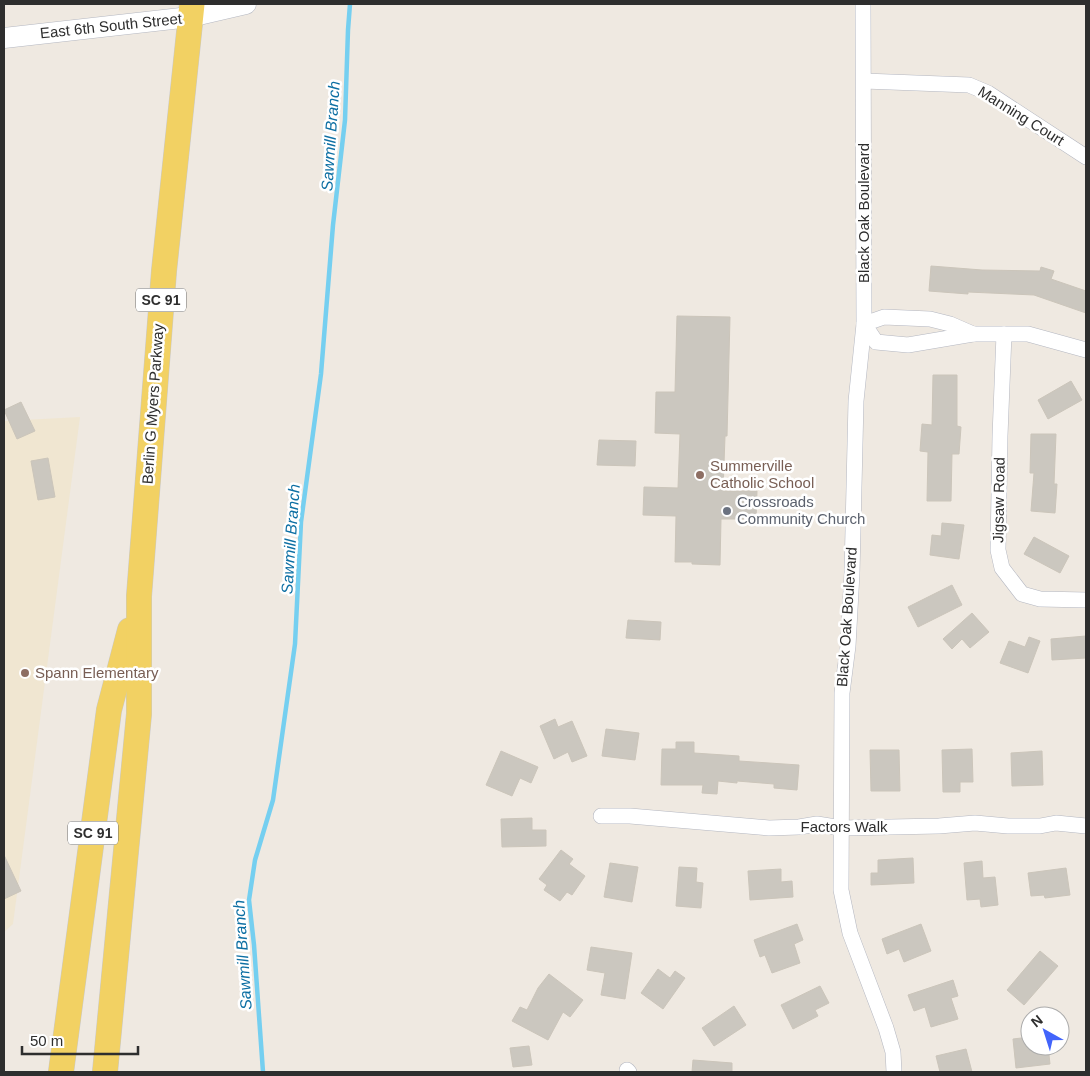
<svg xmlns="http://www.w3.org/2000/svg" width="1090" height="1076" font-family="Arial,sans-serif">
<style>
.education{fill:#f0e6d1}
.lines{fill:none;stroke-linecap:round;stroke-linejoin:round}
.stream{stroke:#75cff0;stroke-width:4.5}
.building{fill:#cbc7bf;stroke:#cbc5ba}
.minor-casing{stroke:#b4b7c1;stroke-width:16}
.tertiary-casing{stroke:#b4b7c1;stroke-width:21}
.primary-casing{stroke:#c9c9c9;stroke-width:26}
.minor{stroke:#fff;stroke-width:15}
.tertiary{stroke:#fff;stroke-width:20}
.primary{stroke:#f2d163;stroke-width:25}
.education-dot{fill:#8d6e63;stroke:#fff;stroke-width:2}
.worship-dot{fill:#6b7280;stroke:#fff;stroke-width:2}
.labels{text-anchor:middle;stroke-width:5;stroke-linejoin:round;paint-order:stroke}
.shield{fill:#fff;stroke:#6d6d6d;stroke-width:1}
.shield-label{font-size:14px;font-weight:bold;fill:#2e2e2e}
.street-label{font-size:15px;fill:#2e2e2e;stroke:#fff}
.education-label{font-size:15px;fill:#785e54;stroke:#fff;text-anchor:start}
.worship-label{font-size:15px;fill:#5b616d;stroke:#fff;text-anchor:start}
.water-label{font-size:16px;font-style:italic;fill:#0d6fa3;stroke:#fff}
</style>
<rect width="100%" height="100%" fill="#efe9e1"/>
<path class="education" d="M 80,417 L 13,924 L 4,932 L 4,421 Z"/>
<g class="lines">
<path class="stream" d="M 263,1072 L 254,945 L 249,900 L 255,860 L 273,800 L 295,644 L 301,522 L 321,374 L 333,225 L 345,120 L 348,30 L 350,4"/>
</g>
<g class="building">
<path d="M 931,266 L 982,270 L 1040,271 L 1041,267 L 1054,271 L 1051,279 L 1086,291 L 1086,313 L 1034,295 L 968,292 L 968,294 L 929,291 Z"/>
<path d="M 677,316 L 730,317 L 727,436 L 725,436 L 723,491 L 757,491 L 756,519 L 721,519 L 720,565 L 692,564 L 692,562 L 675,562 L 676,516 L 643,515 L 644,487 L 678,488 L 680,434 L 655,433 L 656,392 L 675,392 Z"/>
<path d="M 933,375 L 957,375 L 957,426 L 961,427 L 959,454 L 952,454 L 951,501 L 927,501 L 928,452 L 920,451 L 922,424 L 932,425 Z"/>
<path d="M 1071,381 L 1082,400 L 1048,419 L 1038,400 Z"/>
<path d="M 21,402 L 35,431 L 17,439 L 4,410 Z"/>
<path d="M 1031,434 L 1056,434 L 1054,484 L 1057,484 L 1055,513 L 1031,511 L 1034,473 L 1030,473 Z"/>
<path d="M 599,440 L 636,441 L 635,466 L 597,465 Z"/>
<path d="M 48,458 L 55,497 L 38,500 L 31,461 Z"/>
<path d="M 942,523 L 964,525 L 959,559 L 930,555 L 932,535 L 941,536 Z"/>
<path d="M 1034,537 L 1069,556 L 1060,573 L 1024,554 Z"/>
<path d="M 952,585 L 962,605 L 918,627 L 908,607 Z"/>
<path d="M 972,613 L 989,632 L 970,648 L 962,639 L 952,649 L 943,639 Z"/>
<path d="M 628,620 L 661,622 L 660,640 L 626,638 Z"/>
<path d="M 1086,636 L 1086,658 L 1052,660 L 1051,639 Z"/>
<path d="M 1029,637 L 1040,641 L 1028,673 L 1000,663 L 1009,641 L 1025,647 Z"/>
<path d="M 555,719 L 558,727 L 572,721 L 587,756 L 572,762 L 568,752 L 554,759 L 540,726 Z"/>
<path d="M 606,729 L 639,733 L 635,760 L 602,756 Z"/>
<path d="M 676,742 L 694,742 L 694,753 L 739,756 L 739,761 L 799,765 L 797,790 L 774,788 L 774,784 L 737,781 L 737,783 L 718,781 L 717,794 L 702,793 L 703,785 L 661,785 L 662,749 L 676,749 Z"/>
<path d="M 972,749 L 973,782 L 960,782 L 960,792 L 943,792 L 942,750 Z"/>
<path d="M 870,750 L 899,750 L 900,791 L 871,791 Z"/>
<path d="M 501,751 L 538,767 L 531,783 L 520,778 L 512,796 L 486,785 Z"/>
<path d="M 1042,751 L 1043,785 L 1012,786 L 1011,753 Z"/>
<path d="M 532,818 L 532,830 L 546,830 L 546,846 L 502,847 L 501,819 Z"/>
<path d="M 561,850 L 573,859 L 569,864 L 585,876 L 572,895 L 567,892 L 560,901 L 544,890 L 547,885 L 539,879 Z"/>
<path d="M 4,855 L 21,891 L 4,899 Z"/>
<path d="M 913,858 L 914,883 L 871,885 L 871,873 L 878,873 L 878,860 Z"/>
<path d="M 982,861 L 983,878 L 995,877 L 998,905 L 981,907 L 980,899 L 967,900 L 964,863 Z"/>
<path d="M 610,863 L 638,867 L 632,902 L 604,897 Z"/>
<path d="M 679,867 L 697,868 L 696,882 L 703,883 L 701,908 L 676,906 Z"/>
<path d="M 1066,868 L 1070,895 L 1045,898 L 1044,895 L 1031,896 L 1028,873 Z"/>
<path d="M 781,869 L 781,882 L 792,881 L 793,897 L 750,900 L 748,871 Z"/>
<path d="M 797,924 L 803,940 L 794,944 L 800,963 L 772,973 L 765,955 L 760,957 L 754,940 Z"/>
<path d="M 921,924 L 931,951 L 904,962 L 899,949 L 887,954 L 882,939 Z"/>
<path d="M 591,947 L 632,953 L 625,999 L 601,995 L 605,973 L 587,970 Z"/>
<path d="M 1040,951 L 1058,966 L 1024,1005 L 1007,990 Z"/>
<path d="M 658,969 L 670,978 L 675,971 L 685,978 L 663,1009 L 641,993 Z"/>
<path d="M 549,974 L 583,1000 L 570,1017 L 563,1012 L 548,1040 L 512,1021 L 520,1007 L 527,1010 L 538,988 Z"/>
<path d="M 953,980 L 958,996 L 951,998 L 958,1019 L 931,1027 L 925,1007 L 914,1011 L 908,995 Z"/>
<path d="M 820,986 L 829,1003 L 815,1010 L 818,1016 L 793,1029 L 781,1005 Z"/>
<path d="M 734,1006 L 746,1025 L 714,1046 L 702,1028 Z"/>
<path d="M 1030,1037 L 1030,1046 L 1048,1046 L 1050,1064 L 1016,1068 L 1013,1039 Z"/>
<path d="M 529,1046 L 532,1065 L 513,1067 L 510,1048 Z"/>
<path d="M 966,1049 L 972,1072 L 940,1072 L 936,1056 Z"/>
<path d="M 693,1060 L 732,1063 L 732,1072 L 692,1072 Z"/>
</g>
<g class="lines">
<defs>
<g id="minor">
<path d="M 863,4 L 864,324 L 856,401 L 852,573 L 848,646 L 842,693 L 841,890 L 850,933 L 886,1028 L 893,1052 L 894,1072"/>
<path d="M 864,81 L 969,85 L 988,93 L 1086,157"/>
<path d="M 884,317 L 930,319 L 950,324 L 973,334 L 908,345 L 876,342 L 864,324 Z"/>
<path d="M 973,334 L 1028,334 L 1086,350"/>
<path d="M 1004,334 L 1000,436 L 998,550 L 1002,568 L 1022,594 L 1040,599 L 1086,600"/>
<path d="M 601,816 L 630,816 L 769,828 L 799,827 L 817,824 L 842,828 L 939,826 L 975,823 L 1008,826 L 1040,826 L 1056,823 L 1086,826"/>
<path d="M 627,1070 L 629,1072"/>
</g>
<path id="tertiary" d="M 4,38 L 190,17 L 246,4"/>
<g id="primary">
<path d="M 61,1072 L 109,710 L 130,630"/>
<path d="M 105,1072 L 139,714 L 139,596 L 164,271 L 192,4"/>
</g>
</defs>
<use href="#minor" class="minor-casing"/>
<use href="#tertiary" class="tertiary-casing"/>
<use href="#primary" class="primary-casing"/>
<use href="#minor" class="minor"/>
<use href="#tertiary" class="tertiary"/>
<use href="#primary" class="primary"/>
</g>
<g class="education-dot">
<circle cx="700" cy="475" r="5"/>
<circle cx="25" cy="673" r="5"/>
</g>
<circle class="worship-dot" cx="727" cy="511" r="5"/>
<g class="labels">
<g class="shield">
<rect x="136" y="288.5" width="50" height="23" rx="4"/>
<rect x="68" y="821.5" width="50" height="23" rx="4"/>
</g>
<g class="shield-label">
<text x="161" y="305">SC 91</text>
<text x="93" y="838">SC 91</text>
</g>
<g class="street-label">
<text transform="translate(111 26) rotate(-6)" y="5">East 6th South Street</text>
<text transform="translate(1021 116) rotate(32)" y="5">Manning Court</text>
<text transform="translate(864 213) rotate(-90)" y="5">Black Oak Boulevard</text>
<text transform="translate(153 404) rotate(-86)" y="5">Berlin G Myers Parkway</text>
<text transform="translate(999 500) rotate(-89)" y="5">Jigsaw Road</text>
<text transform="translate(847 617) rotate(-86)" y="5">Black Oak Boulevard</text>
<text x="844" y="832">Factors Walk</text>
</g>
<g class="education-label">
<text x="710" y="471">Summerville<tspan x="710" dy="17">Catholic School</tspan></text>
<text x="35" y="678">Spann Elementary</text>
</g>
<g class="worship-label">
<text x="737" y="507">Crossroads<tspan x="737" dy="17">Community Church</tspan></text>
</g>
<g class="water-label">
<text transform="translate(330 136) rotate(-86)" y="6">Sawmill Branch</text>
<text transform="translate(290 539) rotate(-86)" y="6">Sawmill Branch</text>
<text transform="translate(242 955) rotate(-94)" y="6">Sawmill Branch</text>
</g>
</g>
<rect width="1090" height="1076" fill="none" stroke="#2e2e2e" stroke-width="10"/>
<g transform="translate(1045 1031) rotate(321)"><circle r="24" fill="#ffffff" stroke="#ababab"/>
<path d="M0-4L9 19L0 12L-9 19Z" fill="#4264fb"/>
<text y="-8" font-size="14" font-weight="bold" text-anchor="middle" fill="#2e2e2e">N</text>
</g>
<path d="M22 1046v8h116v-8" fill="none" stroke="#2e2e2e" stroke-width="2.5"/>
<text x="30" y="1046" font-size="15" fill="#2e2e2e" stroke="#ffffff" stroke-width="4" paint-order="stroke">50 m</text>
</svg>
